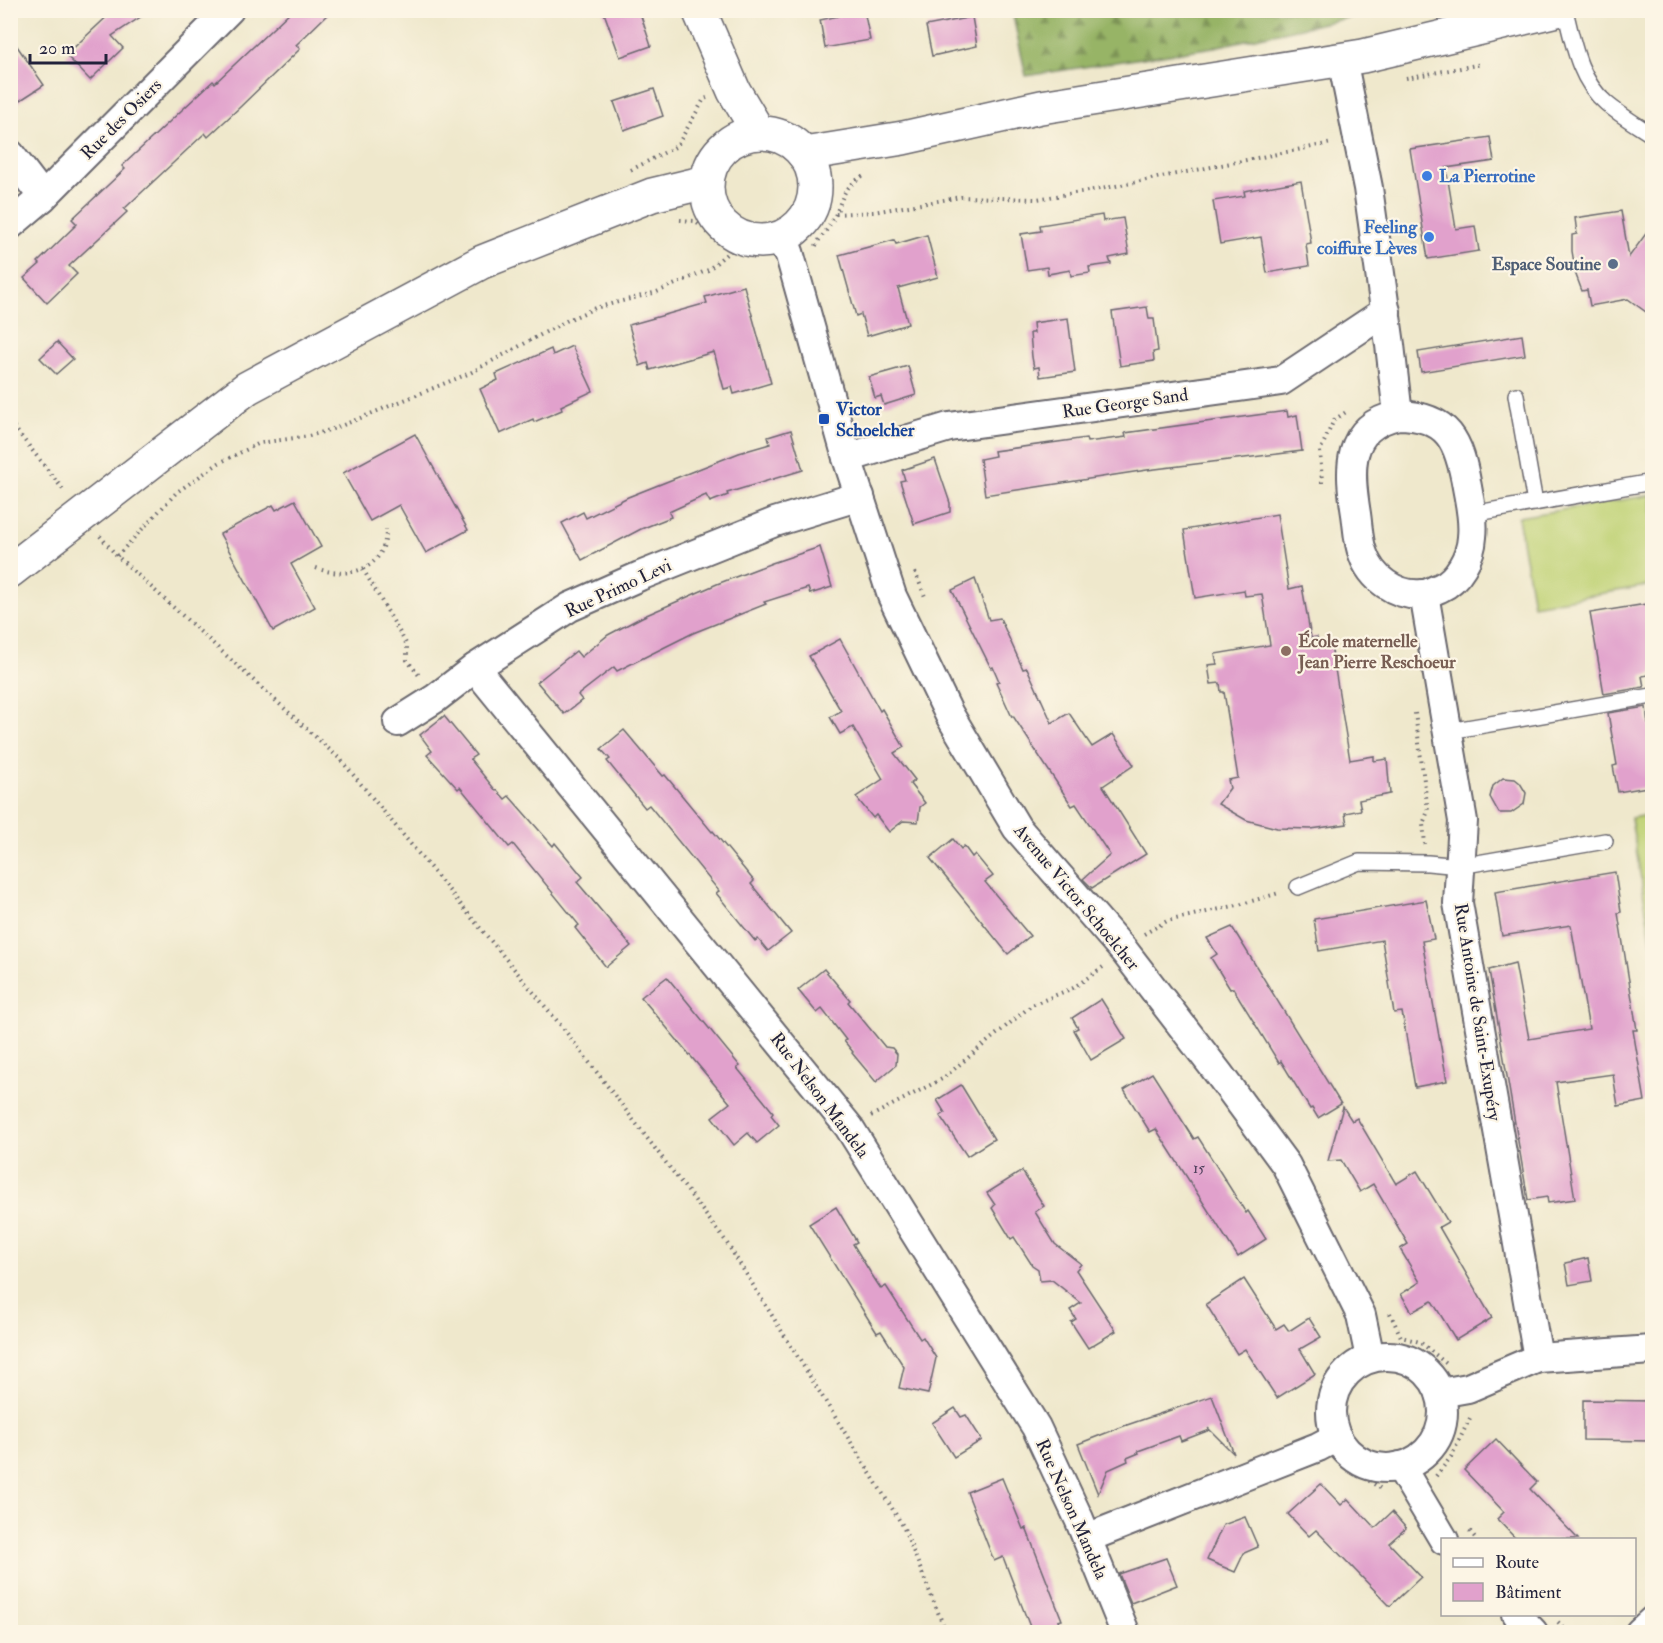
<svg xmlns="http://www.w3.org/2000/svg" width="1663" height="1643" font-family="'IM FELL Double Pica',serif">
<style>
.forest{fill:url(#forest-firs);stroke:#5c6b50;stroke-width:1.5}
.pitch{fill:#bfd275;stroke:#707a58;stroke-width:1.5}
.building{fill:#e1a1cc}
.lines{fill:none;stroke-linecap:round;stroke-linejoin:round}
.lane-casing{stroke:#6a676e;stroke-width:18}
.street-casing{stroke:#6a676e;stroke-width:32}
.secondary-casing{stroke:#6a676e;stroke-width:36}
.path{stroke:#6a676e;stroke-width:4;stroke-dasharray:1.5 4.5;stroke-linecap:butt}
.lane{stroke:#fff;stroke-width:15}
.street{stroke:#fff;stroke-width:28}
.secondary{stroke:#fff;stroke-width:33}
.shop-dot{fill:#3f7fe0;stroke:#fcf5e5;stroke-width:2}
.service-dot{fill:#5c6f8a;stroke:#fcf5e5;stroke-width:2}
.transit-dot{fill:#1a4fb4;stroke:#fcf5e5;stroke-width:2}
.education-dot{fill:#8d6e63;stroke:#fcf5e5;stroke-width:2}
.labels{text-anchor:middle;stroke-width:4.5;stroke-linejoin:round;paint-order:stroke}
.number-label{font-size:15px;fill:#52425f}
.street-label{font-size:18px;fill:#22223b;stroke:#fcf5e5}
.shop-label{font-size:18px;font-weight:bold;fill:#366cbe;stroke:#fcf5e5;text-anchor:start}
.service-label{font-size:18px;font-weight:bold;fill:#4e5e75;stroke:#fcf5e5;text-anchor:end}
.transit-label{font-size:18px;font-weight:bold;fill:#164399;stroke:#fcf5e5;text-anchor:start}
.education-label{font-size:18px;font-weight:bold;fill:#785e54;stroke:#fcf5e5;text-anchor:start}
</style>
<defs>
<pattern id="forest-firs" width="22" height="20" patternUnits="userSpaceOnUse" patternTransform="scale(1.5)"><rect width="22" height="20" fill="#97b466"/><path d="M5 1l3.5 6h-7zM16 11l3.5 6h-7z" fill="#7b9255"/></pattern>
</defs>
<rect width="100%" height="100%" fill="#fcf5e5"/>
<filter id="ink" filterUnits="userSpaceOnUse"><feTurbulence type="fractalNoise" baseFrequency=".0167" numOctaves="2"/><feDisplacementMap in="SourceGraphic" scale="12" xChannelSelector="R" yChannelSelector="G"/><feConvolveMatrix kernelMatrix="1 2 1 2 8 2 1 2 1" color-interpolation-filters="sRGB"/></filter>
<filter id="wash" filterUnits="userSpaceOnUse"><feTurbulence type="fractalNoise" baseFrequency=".008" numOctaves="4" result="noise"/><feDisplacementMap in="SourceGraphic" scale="24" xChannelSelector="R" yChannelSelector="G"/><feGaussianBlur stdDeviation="1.35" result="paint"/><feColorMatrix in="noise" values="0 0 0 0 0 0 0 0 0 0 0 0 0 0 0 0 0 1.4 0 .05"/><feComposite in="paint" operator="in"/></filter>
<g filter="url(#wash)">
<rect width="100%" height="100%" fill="#efe8cc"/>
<path class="forest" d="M 1012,11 L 1012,10 L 1379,11 L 1214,47 L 1026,76 Z"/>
<g class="pitch">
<path d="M 1652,495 L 1652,585 L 1533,605 L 1518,517 Z"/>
<path d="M 1652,814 L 1652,946 L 1631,818 Z"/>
</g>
<g id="blocks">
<g class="building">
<path d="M 114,10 L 151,10 L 112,36 L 123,48 L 90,80 L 66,55 Z"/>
<path d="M 292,10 L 332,10 L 296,45 L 300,49 L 239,108 L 208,137 L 205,133 L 124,209 L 127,212 L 69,266 L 77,274 L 47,303 L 24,278 L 40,264 L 38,262 L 77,224 L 72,219 L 125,169 L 122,166 L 213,81 L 215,83 Z"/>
<path d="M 603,10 L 639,10 L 651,46 L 620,57 Z"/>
<path d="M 838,10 L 864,10 L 870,40 L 825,48 L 820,20 L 839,16 Z"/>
<path d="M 972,17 L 977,46 L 932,56 L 926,26 Z"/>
<path d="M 10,36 L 44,85 L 10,107 Z"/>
<path d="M 654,89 L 663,116 L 624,130 L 614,102 Z"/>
<path d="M 1490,137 L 1494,161 L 1446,168 L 1456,229 L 1475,226 L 1479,251 L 1428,259 L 1410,149 Z"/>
<path d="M 1301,181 L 1311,243 L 1306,244 L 1309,266 L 1267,273 L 1261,237 L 1220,244 L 1213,201 L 1245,196 L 1244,191 Z"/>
<path d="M 1621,211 L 1629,257 L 1653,224 L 1653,317 L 1628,299 L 1590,306 L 1587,290 L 1582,291 L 1576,275 L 1572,251 L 1572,235 L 1577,234 L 1575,218 Z"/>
<path d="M 1102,215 L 1103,221 L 1123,218 L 1129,254 L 1109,258 L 1111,264 L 1089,267 L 1090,273 L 1071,276 L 1070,270 L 1048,274 L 1047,267 L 1027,270 L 1021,234 L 1041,231 L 1040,225 Z"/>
<path d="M 927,235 L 938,277 L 898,288 L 908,324 L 867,336 L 861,314 L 856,316 L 839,255 L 894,240 L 896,244 Z"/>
<path d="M 744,286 L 771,383 L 734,394 L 732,387 L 724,389 L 714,352 L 650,370 L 648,363 L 640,366 L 629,325 L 707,303 L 705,297 Z"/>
<path d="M 1147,307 L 1149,319 L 1154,319 L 1158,351 L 1153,352 L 1154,361 L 1120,366 L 1112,312 Z"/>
<path d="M 1068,318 L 1075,372 L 1040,377 L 1039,367 L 1034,368 L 1032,357 L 1030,333 L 1034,333 L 1033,323 Z"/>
<path d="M 1522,335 L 1525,355 L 1421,372 L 1418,352 Z"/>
<path d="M 57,342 L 73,359 L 56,374 L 40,358 Z"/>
<path d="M 572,346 L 593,391 L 561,406 L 562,410 L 534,422 L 533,419 L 500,434 L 480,389 L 498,380 L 496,374 L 551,349 L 553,355 Z"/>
<path d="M 908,366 L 916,395 L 884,405 L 881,396 L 875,398 L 869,377 Z"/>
<path d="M 1287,411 L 1288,417 L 1297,415 L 1302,451 L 1147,470 L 985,495 L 980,459 L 995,456 L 994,451 L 1086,438 L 1087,442 L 1126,437 L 1125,433 Z"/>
<path d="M 791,430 L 803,470 L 727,493 L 728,495 L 710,502 L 706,495 L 669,512 L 671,517 L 641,529 L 582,560 L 562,523 L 583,512 L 586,518 L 628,497 L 739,453 L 770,444 L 768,437 Z"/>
<path d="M 415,434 L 468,530 L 426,553 L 399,505 L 370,521 L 343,473 Z"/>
<path d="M 935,459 L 950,503 L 950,512 L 914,524 L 900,481 L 905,480 L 902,470 Z"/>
<path d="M 295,500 L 321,547 L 291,564 L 315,607 L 273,631 L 220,534 L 273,505 L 276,510 Z"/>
<path d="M 1277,514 L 1289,589 L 1302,586 L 1311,638 L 1317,637 L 1318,647 L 1331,645 L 1350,760 L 1374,756 L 1374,761 L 1387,759 L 1390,794 L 1359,800 L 1361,810 L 1345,813 L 1347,824 L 1311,829 L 1277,828 L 1246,820 L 1218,804 L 1230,788 L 1228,780 L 1238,778 L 1224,692 L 1221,692 L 1220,683 L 1211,684 L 1208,665 L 1217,664 L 1215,654 L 1270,645 L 1262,594 L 1245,596 L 1244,590 L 1195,598 L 1184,530 Z"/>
<path d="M 820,547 L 832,587 L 810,594 L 808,588 L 764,602 L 766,604 L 693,633 L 617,671 L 614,667 L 578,695 L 582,700 L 564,714 L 537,682 L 576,651 L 581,657 L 608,635 L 642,617 L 717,584 L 772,563 Z"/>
<path d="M 975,579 L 989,620 L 1000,618 L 1023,669 L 1027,668 L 1052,723 L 1069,713 L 1092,747 L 1113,734 L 1134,765 L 1103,786 L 1146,854 L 1092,888 L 1083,879 L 1110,855 L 1076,804 L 1072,806 L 1013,716 L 1012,717 L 996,682 L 999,681 L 993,667 L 991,668 L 952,590 Z"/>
<path d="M 1653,603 L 1653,674 L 1642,676 L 1644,687 L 1604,694 L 1590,613 Z"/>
<path d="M 840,639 L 880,711 L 882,709 L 904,747 L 894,753 L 915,780 L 910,784 L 925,803 L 920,807 L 918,822 L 903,821 L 889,832 L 876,815 L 873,818 L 856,797 L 883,779 L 853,727 L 840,734 L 830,717 L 841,711 L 809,656 Z"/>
<path d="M 1646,707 L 1648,724 L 1650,724 L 1653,736 L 1653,786 L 1618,792 L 1613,766 L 1617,765 L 1608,713 Z"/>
<path d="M 444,716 L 476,755 L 470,759 L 496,791 L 497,790 L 505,799 L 509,796 L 553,846 L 555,843 L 583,877 L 577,882 L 631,946 L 606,967 L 575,928 L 579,925 L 513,844 L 509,847 L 460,787 L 458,789 L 427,755 L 432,751 L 420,735 Z"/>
<path d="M 624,730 L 663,776 L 665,775 L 712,832 L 713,831 L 754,881 L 751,884 L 791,933 L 768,951 L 758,939 L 755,941 L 716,893 L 719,891 L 649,805 L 645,808 L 607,761 L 610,759 L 601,749 Z"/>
<path d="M 1503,778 L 1515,779 L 1520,783 L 1526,793 L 1524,804 L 1511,813 L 1499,813 L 1490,797 L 1493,786 Z"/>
<path d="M 953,839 L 961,849 L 964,846 L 972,857 L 975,854 L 993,876 L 985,882 L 1030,936 L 1008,954 L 930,858 Z"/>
<path d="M 1615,872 L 1621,912 L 1618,913 L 1637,1030 L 1633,1030 L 1645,1101 L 1618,1106 L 1613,1074 L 1556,1082 L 1575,1199 L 1548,1203 L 1547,1197 L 1528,1200 L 1489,970 L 1515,963 L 1529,1039 L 1589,1029 L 1571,925 L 1502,936 L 1495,892 Z"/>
<path d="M 1426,900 L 1434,939 L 1422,941 L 1447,1081 L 1415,1087 L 1402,1012 L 1394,1013 L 1382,940 L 1319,951 L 1314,919 Z"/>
<path d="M 1232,927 L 1341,1104 L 1318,1118 L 1312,1108 L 1310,1109 L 1281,1061 L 1279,1063 L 1233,988 L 1230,989 L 1211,958 L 1217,954 L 1207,938 Z"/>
<path d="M 824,969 L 850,1000 L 848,1002 L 885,1047 L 892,1048 L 897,1054 L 896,1065 L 876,1082 L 852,1053 L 853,1052 L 844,1041 L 846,1040 L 822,1009 L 817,1013 L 798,990 Z"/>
<path d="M 667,977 L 740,1066 L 737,1068 L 773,1112 L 771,1115 L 779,1125 L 757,1143 L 748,1133 L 734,1145 L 712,1117 L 730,1103 L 641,997 Z"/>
<path d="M 1101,999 L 1126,1039 L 1091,1060 L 1074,1030 L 1078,1028 L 1072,1018 Z"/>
<path d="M 1152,1073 L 1194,1139 L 1198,1137 L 1246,1213 L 1248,1211 L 1266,1239 L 1238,1257 L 1156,1129 L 1150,1132 L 1124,1090 Z"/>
<path d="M 961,1085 L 994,1139 L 967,1156 L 940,1116 L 945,1113 L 937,1100 Z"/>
<path d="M 1343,1107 L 1352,1121 L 1357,1118 L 1396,1184 L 1417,1171 L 1448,1222 L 1439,1227 L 1492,1318 L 1456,1340 L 1432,1301 L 1412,1312 L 1401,1294 L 1420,1282 L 1400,1249 L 1408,1244 L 1373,1184 L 1360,1192 L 1341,1160 L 1328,1161 Z"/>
<path d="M 1022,1171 L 1044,1206 L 1035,1212 L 1055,1244 L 1081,1264 L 1076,1270 L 1116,1331 L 1088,1348 L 1071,1322 L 1076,1319 L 1070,1310 L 1081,1303 L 1052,1280 L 1040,1281 L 1038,1269 L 1032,1265 L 1014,1237 L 1011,1239 L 992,1208 L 995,1205 L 987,1193 Z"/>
<path d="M 836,1207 L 857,1242 L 853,1244 L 870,1272 L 881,1289 L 886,1286 L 920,1339 L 923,1337 L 936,1358 L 928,1394 L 899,1388 L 904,1367 L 881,1331 L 877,1333 L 809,1224 Z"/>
<path d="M 1588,1258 L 1592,1281 L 1569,1285 L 1565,1263 Z"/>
<path d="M 1244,1279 L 1276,1329 L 1284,1324 L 1289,1331 L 1309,1318 L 1321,1337 L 1300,1349 L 1315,1374 L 1277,1398 L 1245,1349 L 1237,1354 L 1206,1304 Z"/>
<path d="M 1212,1396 L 1234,1454 L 1208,1428 L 1210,1430 L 1181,1441 L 1179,1436 L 1138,1451 L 1139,1453 L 1127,1458 L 1128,1461 L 1108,1470 L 1098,1494 L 1078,1444 L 1124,1426 Z"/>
<path d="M 1583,1400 L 1653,1401 L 1653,1441 L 1583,1440 Z"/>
<path d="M 955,1408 L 961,1417 L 966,1415 L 982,1440 L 954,1457 L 932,1423 Z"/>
<path d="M 1496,1439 L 1537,1482 L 1530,1489 L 1578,1539 L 1516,1539 L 1497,1519 L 1504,1512 L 1464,1470 Z"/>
<path d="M 1002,1478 L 1023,1529 L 1026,1528 L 1062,1620 L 1058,1621 L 1063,1632 L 1032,1632 L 1003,1557 L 994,1561 L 967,1492 Z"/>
<path d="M 1321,1484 L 1341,1505 L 1348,1499 L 1375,1528 L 1392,1512 L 1406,1528 L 1389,1543 L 1421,1577 L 1390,1606 L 1316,1530 L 1309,1536 L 1288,1514 Z"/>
<path d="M 1245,1517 L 1258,1547 L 1244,1553 L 1235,1572 L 1207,1560 L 1223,1525 Z"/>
<path d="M 1166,1558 L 1177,1585 L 1131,1603 L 1119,1574 Z"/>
</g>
</g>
</g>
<g filter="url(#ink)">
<use href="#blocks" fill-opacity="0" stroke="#6a676e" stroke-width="1.5"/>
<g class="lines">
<defs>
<g id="lane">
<path d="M 1565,10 C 1573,43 1579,80 1606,103 C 1620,115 1637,125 1652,135"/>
<path d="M 1516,395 L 1535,503"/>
<path d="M 1472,514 L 1652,482"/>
<path d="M 1449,731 L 1652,696"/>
<path d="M 1298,887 L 1359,862 L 1428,863 L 1460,866 L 1605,841"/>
</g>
<g id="street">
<path d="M 1342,59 L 1368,188 L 1390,345 L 1398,415"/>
<path d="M 10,154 L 43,197"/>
<path d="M 10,225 L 43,197 L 229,10"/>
<path d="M 776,240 L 789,252 L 847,458 L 892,596 L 949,714 L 1017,828 L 1125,952 L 1219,1074 L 1286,1165 L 1361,1315 L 1370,1358"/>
<path d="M 1398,415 C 1449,416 1459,441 1467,487 C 1470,504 1474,520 1472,537 C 1471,556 1458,580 1440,588 C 1434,590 1428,594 1423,594 C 1396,597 1371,578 1363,554 C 1358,542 1358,527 1356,514 C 1349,470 1345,427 1398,415 Z"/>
<path d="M 847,458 L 949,427 L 1281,381 L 1386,311"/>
<path d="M 1424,594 L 1463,821 L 1458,903 L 1538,1358"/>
<path d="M 475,668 L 849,1127 L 1036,1427 L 1079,1519 L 1125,1632"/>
<path d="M 398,722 L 436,698 L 475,668 L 570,607 L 640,576 L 775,522 L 860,496"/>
<circle cx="1387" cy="1412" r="56"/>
<path d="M 1440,1393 L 1468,1388 L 1538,1358 L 1652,1350"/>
<path d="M 1400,1466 L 1444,1540"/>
<path d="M 1087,1538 L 1318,1447 L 1337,1437"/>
<path d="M 1516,1614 L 1533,1632"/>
<path d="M 1640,1632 L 1652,1621"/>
</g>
<g id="secondary">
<path d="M 699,10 L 734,91 L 759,133"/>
<circle cx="761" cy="187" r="54"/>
<path d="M 804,154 L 903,138 L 1041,107 L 1363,56 L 1557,10"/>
<path d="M 10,571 L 247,388 L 482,262 L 652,195 L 706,182"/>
</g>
</defs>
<use href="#lane" class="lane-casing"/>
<use href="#street" class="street-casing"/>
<use href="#secondary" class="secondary-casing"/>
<g class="path">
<path d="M 1406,78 L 1482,64"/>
<path d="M 631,170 L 677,146 L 704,99 L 707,98"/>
<path d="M 836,214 L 874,212 L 961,197 L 1037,199 L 1106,188 L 1332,143"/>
<path d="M 680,220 L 694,221 L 732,249 L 757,259"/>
<path d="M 816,246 C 819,238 825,234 829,226 C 845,202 836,193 864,175"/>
<path d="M 10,422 L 65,492"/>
<path d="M 1322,483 L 1320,451 L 1334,420 L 1346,412"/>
<path d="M 100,536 L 117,556 L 341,760 L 563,1028 L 725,1240 L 903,1526 L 946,1632"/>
<path d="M 117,556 L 177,492 L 219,463 L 260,443 L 309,436 L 336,428 L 470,373 L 568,320 L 595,308 L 657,292 L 708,270 L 732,249"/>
<path d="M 316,568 C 349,580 386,570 386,529"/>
<path d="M 363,569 L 407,645 L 407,660 L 421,678"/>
<path d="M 915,572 L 926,599"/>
<path d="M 1415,713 L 1428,811 L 1423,824 L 1425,844"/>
<path d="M 1144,934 L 1167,921 L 1242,904 L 1279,893"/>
<path d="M 871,1116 L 942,1079 L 1032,1005 L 1073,988 L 1103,967"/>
<path d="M 1390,1313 L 1401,1337 L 1420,1342 L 1448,1365"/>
<path d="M 1318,1418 L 1319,1403 L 1330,1371 L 1344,1359"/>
<path d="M 1344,1464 L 1380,1488"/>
<path d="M 1436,1476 L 1451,1457 L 1471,1416"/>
<path d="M 1470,1531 L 1477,1540"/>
<path d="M 1558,1622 L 1568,1632"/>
</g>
<use href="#lane" class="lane"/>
<use href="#street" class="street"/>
<use href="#secondary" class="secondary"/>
</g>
</g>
<g class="shop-dot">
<circle cx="1427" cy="176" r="6"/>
<circle cx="1429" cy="237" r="6"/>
</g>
<circle class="service-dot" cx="1613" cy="264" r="6"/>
<rect class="transit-dot" x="818" y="413" width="12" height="12" rx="3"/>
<circle class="education-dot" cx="1286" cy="651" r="6"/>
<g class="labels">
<g class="number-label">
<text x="1199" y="1173">15</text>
</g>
<g class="street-label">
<text transform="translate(121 119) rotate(-45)" y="6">Rue des Osiers</text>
<text transform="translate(1125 403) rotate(-8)" y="6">Rue George Sand</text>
<text transform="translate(618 588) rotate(-25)" y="6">Rue Primo Levi</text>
<text transform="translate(1077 897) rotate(50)" y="6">Avenue Victor Schoelcher</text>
<text transform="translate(1478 1012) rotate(81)" y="6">Rue Antoine de Saint-Exupéry</text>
<text transform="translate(820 1095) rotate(53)" y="6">Rue Nelson Mandela</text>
<text transform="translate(1072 1509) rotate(66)" y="6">Rue Nelson Mandela</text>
</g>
<g class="shop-label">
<text x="1439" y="182">La Pierrotine</text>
<text x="1417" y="233" text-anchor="end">Feeling<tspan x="1417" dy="21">coiffure Lèves</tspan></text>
</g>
<g class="service-label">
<text x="1601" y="270">Espace Soutine</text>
</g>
<g class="transit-label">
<text x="836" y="415">Victor<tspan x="836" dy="21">Schoelcher</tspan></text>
</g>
<g class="education-label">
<text x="1298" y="647">École maternelle<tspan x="1298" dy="21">Jean Pierre Reschoeur</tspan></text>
</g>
</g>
<rect width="1663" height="1643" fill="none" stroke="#fcf5e5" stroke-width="36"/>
<rect x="1441" y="1538" width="195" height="78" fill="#fcf5e5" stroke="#a5a1a1" stroke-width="1.5"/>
<rect x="1453" y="1558" width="30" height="9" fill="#ffffff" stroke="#a5a1a1" stroke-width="1.5"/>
<text x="1495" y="1568" font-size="18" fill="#22223b">Route</text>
<rect x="1453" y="1583" width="30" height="18" fill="#e1a1cc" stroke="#a5a1a1" stroke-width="1.5"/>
<text x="1495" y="1598" font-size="18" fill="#22223b">Bâtiment</text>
<path d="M30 54v9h76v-9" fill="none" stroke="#22223b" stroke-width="3"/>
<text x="39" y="54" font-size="18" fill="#22223b" stroke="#fcf5e5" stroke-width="4.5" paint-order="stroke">20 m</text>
</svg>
